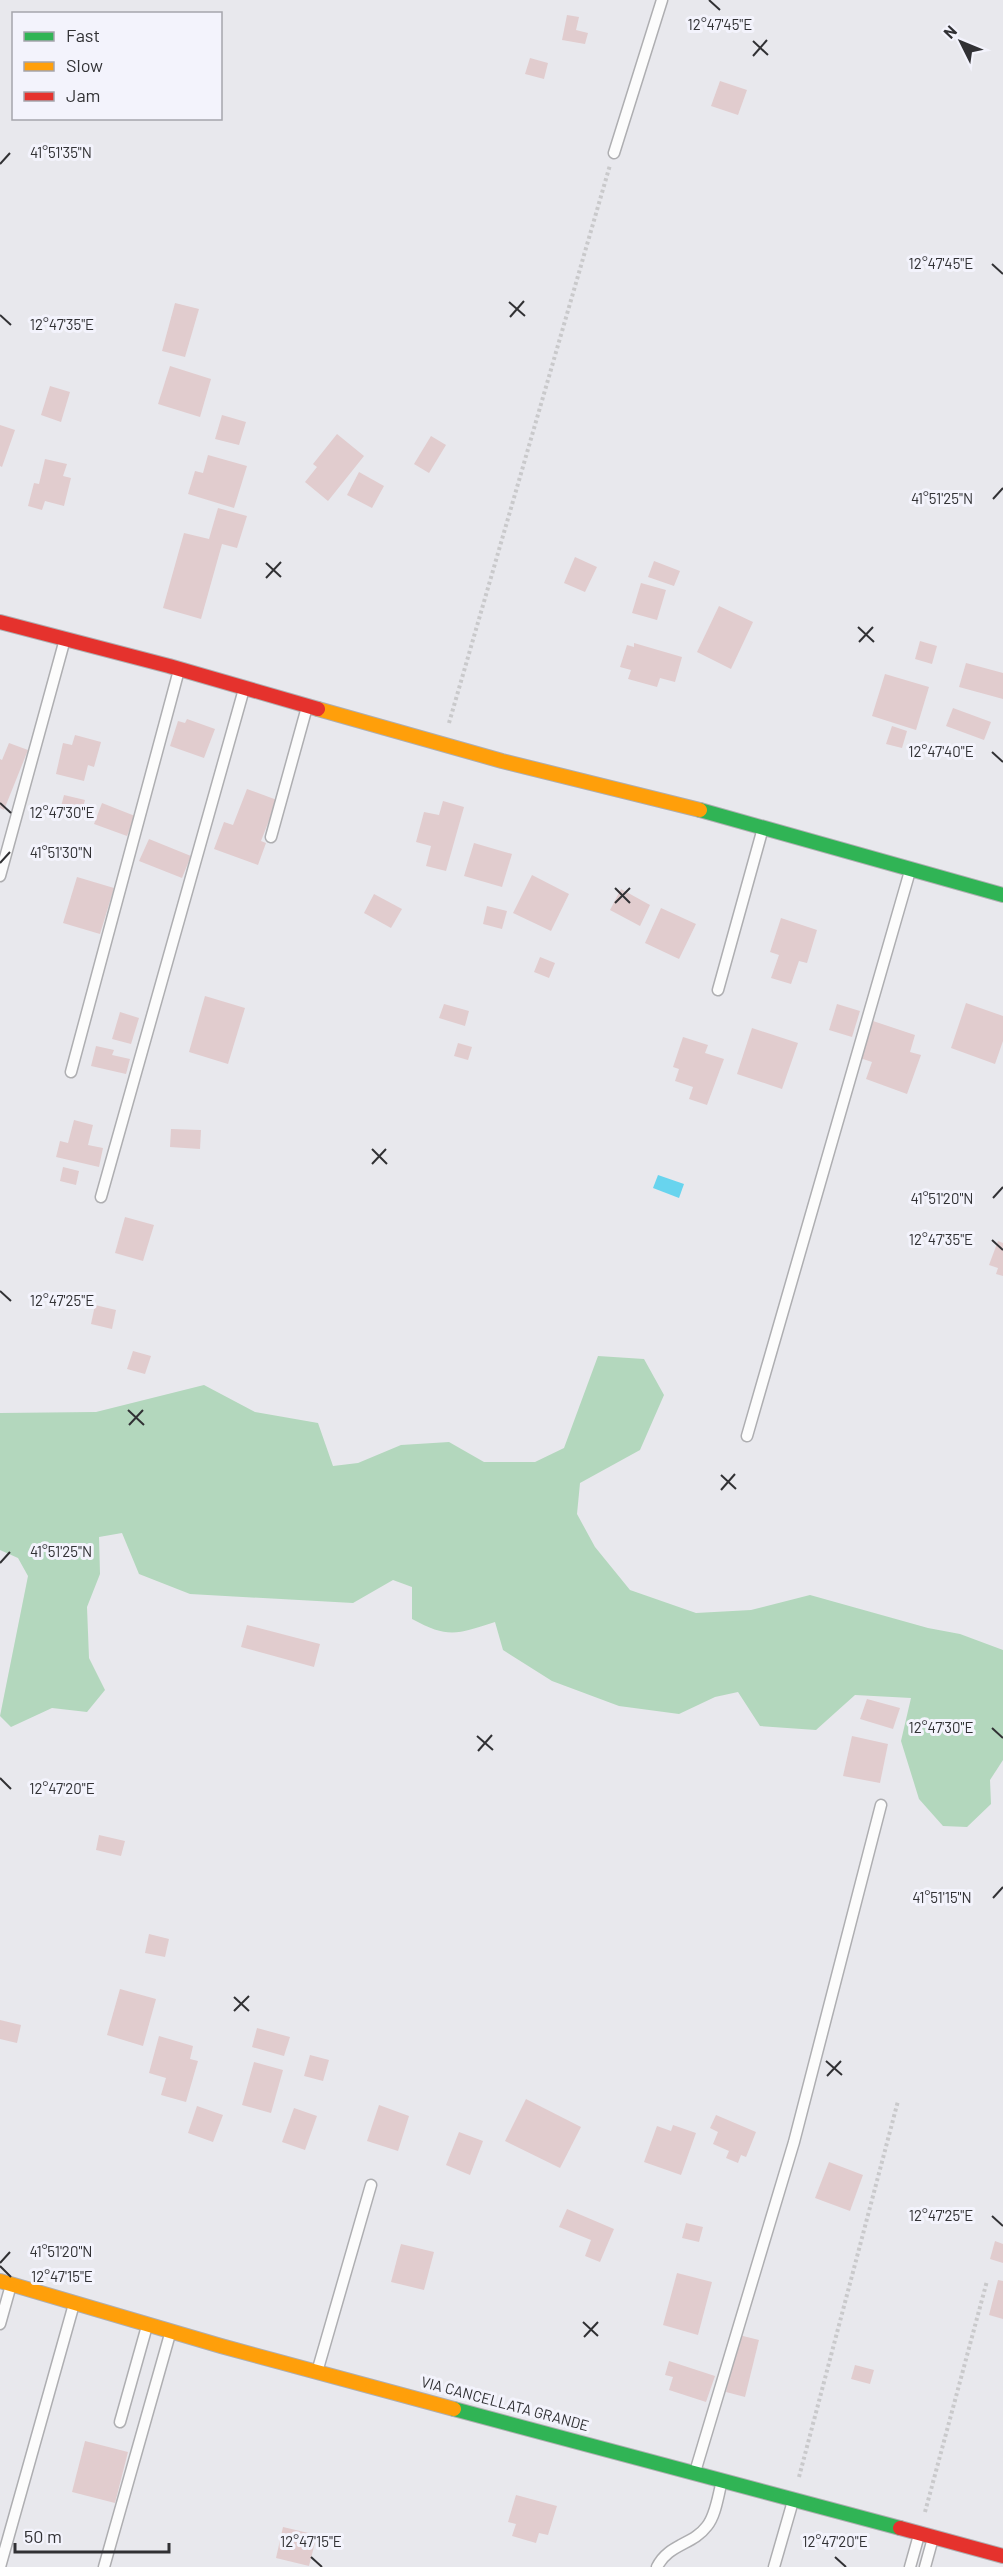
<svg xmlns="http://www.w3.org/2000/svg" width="1003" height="2567" font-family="Barlow,sans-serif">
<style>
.green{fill:#b3d7bd}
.water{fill:#68d4ee}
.building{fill:#e1ccce}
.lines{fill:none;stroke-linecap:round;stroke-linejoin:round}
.lane-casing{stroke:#aeaeb1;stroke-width:13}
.fast-casing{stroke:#aeaeb1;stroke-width:16}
.slow-casing{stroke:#aeaeb1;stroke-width:16}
.jam-casing{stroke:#aeaeb1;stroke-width:16}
.path{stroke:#c9c9cb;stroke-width:4;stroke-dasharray:3 3;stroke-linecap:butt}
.lane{stroke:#fcfcfc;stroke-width:10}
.fast{stroke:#30b455;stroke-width:14}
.slow{stroke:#ff9f0a;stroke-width:14}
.jam{stroke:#e5322d;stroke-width:14}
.ticks{fill:none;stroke:#313134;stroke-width:2}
.labels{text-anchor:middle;stroke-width:6;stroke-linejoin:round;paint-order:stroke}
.street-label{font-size:15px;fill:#313134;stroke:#f3f3fc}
.ticks-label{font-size:15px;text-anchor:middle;fill:#313134;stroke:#f3f3fc;stroke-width:6;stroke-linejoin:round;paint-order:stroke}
</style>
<rect width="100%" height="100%" fill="#e8e8ed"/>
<path class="green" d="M 598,1356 L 644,1359 L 664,1395 L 640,1450 L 580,1483 L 577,1514 L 595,1547 L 630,1590 L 696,1613 L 751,1610 L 810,1595 L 928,1628 L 960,1634 L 1003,1650 L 1003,1760 L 990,1780 L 991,1804 L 967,1827 L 943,1826 L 919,1799 L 901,1741 L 911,1698 L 855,1695 L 816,1730 L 760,1726 L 738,1692 L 715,1697 L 679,1714 L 619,1706 L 552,1681 L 503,1650 L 495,1622 C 457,1634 449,1639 412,1619 L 412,1587 L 393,1580 L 353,1603 L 190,1594 L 139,1574 L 122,1533 L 99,1537 L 100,1574 L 87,1607 L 89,1658 L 105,1690 L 87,1712 L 52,1708 L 11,1727 L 0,1716 L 28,1576 L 18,1558 L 0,1550 L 0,1413 L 96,1412 L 204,1385 L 255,1412 L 318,1423 L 333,1466 L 358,1463 L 401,1445 L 449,1442 L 484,1462 L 535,1462 L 564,1448 Z"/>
<path class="water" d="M 658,1175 L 684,1184 L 679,1198 L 653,1188 Z"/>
<g class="building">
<path d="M 567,15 L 579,17 L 576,30 L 588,33 L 585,44 L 562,40 Z"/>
<path d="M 530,58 L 548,63 L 544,79 L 525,74 Z"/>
<path d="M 720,81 L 747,90 L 738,115 L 711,106 Z"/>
<path d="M 175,303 L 199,309 L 185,357 L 162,351 Z"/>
<path d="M 170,366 L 211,379 L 200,417 L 158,404 Z"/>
<path d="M 50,386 L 70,392 L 61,422 L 41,415 Z"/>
<path d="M 222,415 L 246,422 L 239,445 L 215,439 Z"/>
<path d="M 0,425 L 15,430 L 2,467 L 0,466 Z"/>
<path d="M 337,434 L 364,456 L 328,501 L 305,482 L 317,467 L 313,464 Z"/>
<path d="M 431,436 L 446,445 L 429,473 L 414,464 Z"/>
<path d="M 208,455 L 247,466 L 234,508 L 188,494 L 195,471 L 203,473 Z"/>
<path d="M 45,459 L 67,464 L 63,476 L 71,478 L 64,506 L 45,501 L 42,510 L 28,506 L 34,483 L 39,484 Z"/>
<path d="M 359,472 L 384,486 L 372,508 L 347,495 Z"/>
<path d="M 218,508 L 247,516 L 237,548 L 222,544 L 201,619 L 163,608 L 184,533 L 209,539 Z"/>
<path d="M 575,557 L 597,567 L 585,592 L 564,583 Z"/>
<path d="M 654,561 L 680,571 L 674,586 L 648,577 Z"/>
<path d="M 641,583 L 666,590 L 657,620 L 632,613 Z"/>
<path d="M 719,606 L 753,622 L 731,669 L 697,652 Z"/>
<path d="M 920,641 L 937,646 L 932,664 L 915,659 Z"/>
<path d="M 634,643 L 682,657 L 675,682 L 660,678 L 657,687 L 628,679 L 631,670 L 620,667 L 627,645 L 634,647 Z"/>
<path d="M 966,663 L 1003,673 L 1003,699 L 959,687 Z"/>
<path d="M 885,674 L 929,687 L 916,730 L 872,716 Z"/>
<path d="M 953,708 L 991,722 L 984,740 L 946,726 Z"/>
<path d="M 187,719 L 215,729 L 204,758 L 170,746 L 178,721 L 185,723 Z"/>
<path d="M 892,726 L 907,731 L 902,748 L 886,744 Z"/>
<path d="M 75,735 L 101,742 L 94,767 L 88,765 L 84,781 L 56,774 L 63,743 L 72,745 Z"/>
<path d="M 9,743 L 28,750 L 4,810 L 0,808 L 0,759 L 2,760 Z"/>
<path d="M 247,789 L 277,800 L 261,841 L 266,843 L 258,865 L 214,849 L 224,822 L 233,825 Z"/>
<path d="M 64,795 L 85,800 L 80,819 L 59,814 Z"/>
<path d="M 443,801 L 464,807 L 446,871 L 426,866 L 431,846 L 416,842 L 424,812 L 439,815 Z"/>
<path d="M 102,803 L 135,816 L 127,836 L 94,824 Z"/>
<path d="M 149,839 L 191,856 L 182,878 L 139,861 Z"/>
<path d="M 474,843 L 512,854 L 502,887 L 464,876 Z"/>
<path d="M 532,875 L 569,894 L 551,931 L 513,913 Z"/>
<path d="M 77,877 L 114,888 L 100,934 L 63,923 Z"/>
<path d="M 621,889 L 650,905 L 640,926 L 610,910 Z"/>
<path d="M 374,894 L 402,909 L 391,928 L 364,913 Z"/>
<path d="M 487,906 L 507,911 L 502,929 L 483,924 Z"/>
<path d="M 661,908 L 696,924 L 679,959 L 645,943 Z"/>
<path d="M 781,918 L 817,930 L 807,963 L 799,961 L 791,984 L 771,978 L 779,955 L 770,952 Z"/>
<path d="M 540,957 L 555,963 L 549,978 L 534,972 Z"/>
<path d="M 205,996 L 245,1008 L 228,1064 L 189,1052 Z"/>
<path d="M 966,1003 L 1003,1016 L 1003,1041 L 995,1064 L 951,1048 Z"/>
<path d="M 444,1004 L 469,1011 L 465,1026 L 439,1018 Z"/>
<path d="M 837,1004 L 860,1011 L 852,1037 L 829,1030 Z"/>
<path d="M 120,1012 L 139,1018 L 131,1044 L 112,1039 Z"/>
<path d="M 873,1021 L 915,1035 L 910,1052 L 921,1055 L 907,1094 L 866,1079 L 872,1062 L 860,1058 Z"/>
<path d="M 752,1028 L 798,1043 L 782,1089 L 737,1074 Z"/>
<path d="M 683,1037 L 708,1045 L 705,1053 L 724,1059 L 707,1105 L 689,1099 L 693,1087 L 675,1081 L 679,1069 L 673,1067 Z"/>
<path d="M 458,1043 L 472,1047 L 468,1060 L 454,1056 Z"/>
<path d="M 96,1046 L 114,1050 L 112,1055 L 130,1059 L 126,1074 L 91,1066 Z"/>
<path d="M 74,1120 L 93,1125 L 88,1145 L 103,1148 L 99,1167 L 56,1157 L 60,1141 L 68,1143 Z"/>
<path d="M 171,1129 L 201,1130 L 200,1149 L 170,1147 Z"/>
<path d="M 63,1167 L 79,1171 L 76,1185 L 60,1181 Z"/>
<path d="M 125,1217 L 154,1225 L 143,1261 L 115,1253 Z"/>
<path d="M 998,1241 L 1003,1243 L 1003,1276 L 996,1274 L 998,1268 L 989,1265 Z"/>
<path d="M 95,1305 L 116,1310 L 112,1329 L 91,1324 Z"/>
<path d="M 133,1351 L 151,1356 L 145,1374 L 127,1369 Z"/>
<path d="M 247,1625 L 320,1644 L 314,1667 L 241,1647 Z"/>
<path d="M 867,1699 L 900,1708 L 893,1729 L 860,1719 Z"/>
<path d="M 852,1736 L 888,1744 L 880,1783 L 843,1776 Z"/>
<path d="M 99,1835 L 125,1841 L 121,1856 L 96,1850 Z"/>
<path d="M 149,1934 L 169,1939 L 165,1957 L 145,1953 Z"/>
<path d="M 120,1989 L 156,1999 L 143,2046 L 107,2035 Z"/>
<path d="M 0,2020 L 21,2025 L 17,2043 L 0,2039 Z"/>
<path d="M 257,2028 L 290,2037 L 284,2056 L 252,2047 Z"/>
<path d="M 159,2036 L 193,2046 L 190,2059 L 198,2061 L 186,2102 L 161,2095 L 166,2078 L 149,2073 Z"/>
<path d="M 310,2055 L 329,2060 L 323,2081 L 304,2076 Z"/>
<path d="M 254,2062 L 283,2070 L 271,2113 L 242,2105 Z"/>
<path d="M 526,2099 L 581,2127 L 560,2168 L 505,2141 Z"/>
<path d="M 379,2105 L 409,2116 L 398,2151 L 367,2141 Z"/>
<path d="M 197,2106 L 223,2115 L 213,2142 L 188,2133 Z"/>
<path d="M 294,2108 L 317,2116 L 305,2150 L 282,2142 Z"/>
<path d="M 716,2115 L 756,2132 L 746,2157 L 741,2155 L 738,2163 L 726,2158 L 729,2151 L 713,2144 L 718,2132 L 710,2128 Z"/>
<path d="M 673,2125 L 696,2133 L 681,2175 L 644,2162 L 657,2126 L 671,2131 Z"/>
<path d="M 459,2132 L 483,2141 L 470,2175 L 446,2165 Z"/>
<path d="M 829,2162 L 863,2175 L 850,2211 L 815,2198 Z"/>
<path d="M 567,2209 L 614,2229 L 600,2262 L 585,2256 L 591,2240 L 559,2227 Z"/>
<path d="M 686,2223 L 703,2227 L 699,2242 L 682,2238 Z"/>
<path d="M 995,2241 L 1003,2244 L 1003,2263 L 990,2259 Z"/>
<path d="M 401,2244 L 434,2252 L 424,2290 L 391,2282 Z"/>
<path d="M 677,2273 L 712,2282 L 698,2335 L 663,2325 Z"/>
<path d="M 998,2280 L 1003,2281 L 1003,2319 L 989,2315 Z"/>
<path d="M 739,2335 L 759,2340 L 745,2397 L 726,2392 Z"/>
<path d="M 669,2361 L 715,2376 L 706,2402 L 669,2390 L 673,2377 L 665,2375 Z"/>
<path d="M 855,2365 L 874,2370 L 870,2384 L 851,2379 Z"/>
<path d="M 85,2441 L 128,2452 L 115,2503 L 72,2492 Z"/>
<path d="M 516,2495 L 557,2506 L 548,2535 L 539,2533 L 536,2543 L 512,2536 L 516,2524 L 508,2522 Z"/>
<path d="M 283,2527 L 317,2535 L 309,2566 L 276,2558 Z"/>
</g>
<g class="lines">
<defs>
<g id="lane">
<path d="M 614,153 L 662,0"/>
<path d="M 271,837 L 307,707"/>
<path d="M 0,876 L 65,639"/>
<path d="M 718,990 L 763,828"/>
<path d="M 71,1072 L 179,670"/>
<path d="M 101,1197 L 244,689"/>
<path d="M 747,1436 L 910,871"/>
<path d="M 0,2324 L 11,2285"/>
<path d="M 317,2372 L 371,2185"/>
<path d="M 120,2422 L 147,2326"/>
<path d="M 695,2472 L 794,2142 L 881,1805"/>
<path d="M 0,2567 L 74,2304"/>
<path d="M 104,2567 L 170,2334"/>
<path d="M 657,2567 C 668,2544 693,2545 707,2526 C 716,2515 718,2495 722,2481"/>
<path d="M 774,2567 L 793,2501"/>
<path d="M 910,2567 L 919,2535"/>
<path d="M 925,2567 L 933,2538"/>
</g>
<g id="fast">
<path d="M 700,810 L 1003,895"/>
<path d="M 454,2409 L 900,2528"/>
</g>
<g id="slow">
<path d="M 318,709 L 502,761 L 700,810"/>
<path d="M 0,2281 L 221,2346 L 454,2409"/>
</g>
<g id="jam">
<path d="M 0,622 L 169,666 L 318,709"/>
<path d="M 900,2528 L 1003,2556"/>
</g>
</defs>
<use href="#lane" class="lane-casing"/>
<use href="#fast" class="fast-casing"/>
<use href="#slow" class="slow-casing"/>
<use href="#jam" class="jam-casing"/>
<g class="path">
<path d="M 449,723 L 610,165"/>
<path d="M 799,2477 L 898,2101"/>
<path d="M 925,2512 L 987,2281"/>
</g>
<use href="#lane" class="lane"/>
<use href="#fast" class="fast"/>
<use href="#slow" class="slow"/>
<use href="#jam" class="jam"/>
</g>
<path class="ticks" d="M 709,0 L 720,10M 753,41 L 768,55M 753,56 L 767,40M 0,164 L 10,153M 992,264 L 1003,274M 509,302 L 525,316M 0,315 L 11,325M 510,317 L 524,301M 993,499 L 1003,488M 266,563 L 281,577M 266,578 L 281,562M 858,627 L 874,642M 859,642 L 873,627M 992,752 L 1003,762M 0,803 L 11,813M 0,863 L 10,852M 615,888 L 630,903M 615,903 L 630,888M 372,1149 L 387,1164M 372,1164 L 386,1149M 993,1198 L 1003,1187M 992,1240 L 1003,1250M 0,1291 L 11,1301M 128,1410 L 144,1425M 129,1425 L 143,1410M 721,1475 L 736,1489M 721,1490 L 735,1474M 0,1563 L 10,1552M 992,1728 L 1003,1738M 477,1736 L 493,1750M 478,1751 L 492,1735M 0,1778 L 11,1789M 993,1898 L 1003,1887M 234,1997 L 249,2011M 234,2011 L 249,1996M 826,2061 L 842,2075M 827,2076 L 841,2061M 992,2216 L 1003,2226M 0,2263 L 10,2252M 0,2266 L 11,2277M 583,2322 L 598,2336M 584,2337 L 598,2322M 311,2557 L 322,2567M 835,2557 L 846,2567"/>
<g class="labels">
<g class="street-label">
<text transform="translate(505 2404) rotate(15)" y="5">VIA CANCELLATA GRANDE</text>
</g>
</g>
<g class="ticks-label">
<text x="720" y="30">12°47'45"E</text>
<text x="61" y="158">41°51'35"N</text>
<text x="941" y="269">12°47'45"E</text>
<text x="62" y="330">12°47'35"E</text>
<text x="942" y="504">41°51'25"N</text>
<text x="941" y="757">12°47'40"E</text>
<text x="62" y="818">12°47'30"E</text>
<text x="61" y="858">41°51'30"N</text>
<text x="942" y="1204">41°51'20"N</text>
<text x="941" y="1245">12°47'35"E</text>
<text x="62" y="1306">12°47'25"E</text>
<text x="61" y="1557">41°51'25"N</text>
<text x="941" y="1733">12°47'30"E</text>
<text x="62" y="1794">12°47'20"E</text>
<text x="942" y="1903">41°51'15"N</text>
<text x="941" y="2221">12°47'25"E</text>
<text x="61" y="2257">41°51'20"N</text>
<text x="62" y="2282">12°47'15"E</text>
<text x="311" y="2547">12°47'15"E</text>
<text x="835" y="2547">12°47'20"E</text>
</g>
<rect x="12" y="12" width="210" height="108" fill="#f3f3fc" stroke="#a5a5ac" stroke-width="1.5"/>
<rect x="24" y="32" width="30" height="9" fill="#30b455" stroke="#a5a5ac" stroke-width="1.5"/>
<text x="66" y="42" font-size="18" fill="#313134">Fast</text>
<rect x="24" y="62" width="30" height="9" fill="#ff9f0a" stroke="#a5a5ac" stroke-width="1.5"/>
<text x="66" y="72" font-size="18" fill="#313134">Slow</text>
<rect x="24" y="92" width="30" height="9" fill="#e5322d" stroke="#a5a5ac" stroke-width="1.5"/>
<text x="66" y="102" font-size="18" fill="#313134">Jam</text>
<g transform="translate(961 42) rotate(313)" stroke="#f3f3fc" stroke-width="4.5" paint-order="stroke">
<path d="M0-4.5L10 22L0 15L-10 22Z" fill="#313134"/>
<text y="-9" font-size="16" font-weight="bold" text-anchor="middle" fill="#313134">N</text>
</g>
<path d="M15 2543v9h154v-9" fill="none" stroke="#313134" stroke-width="3"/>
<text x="24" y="2543" font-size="18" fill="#313134" stroke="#f3f3fc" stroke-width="4.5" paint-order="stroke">50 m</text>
</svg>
